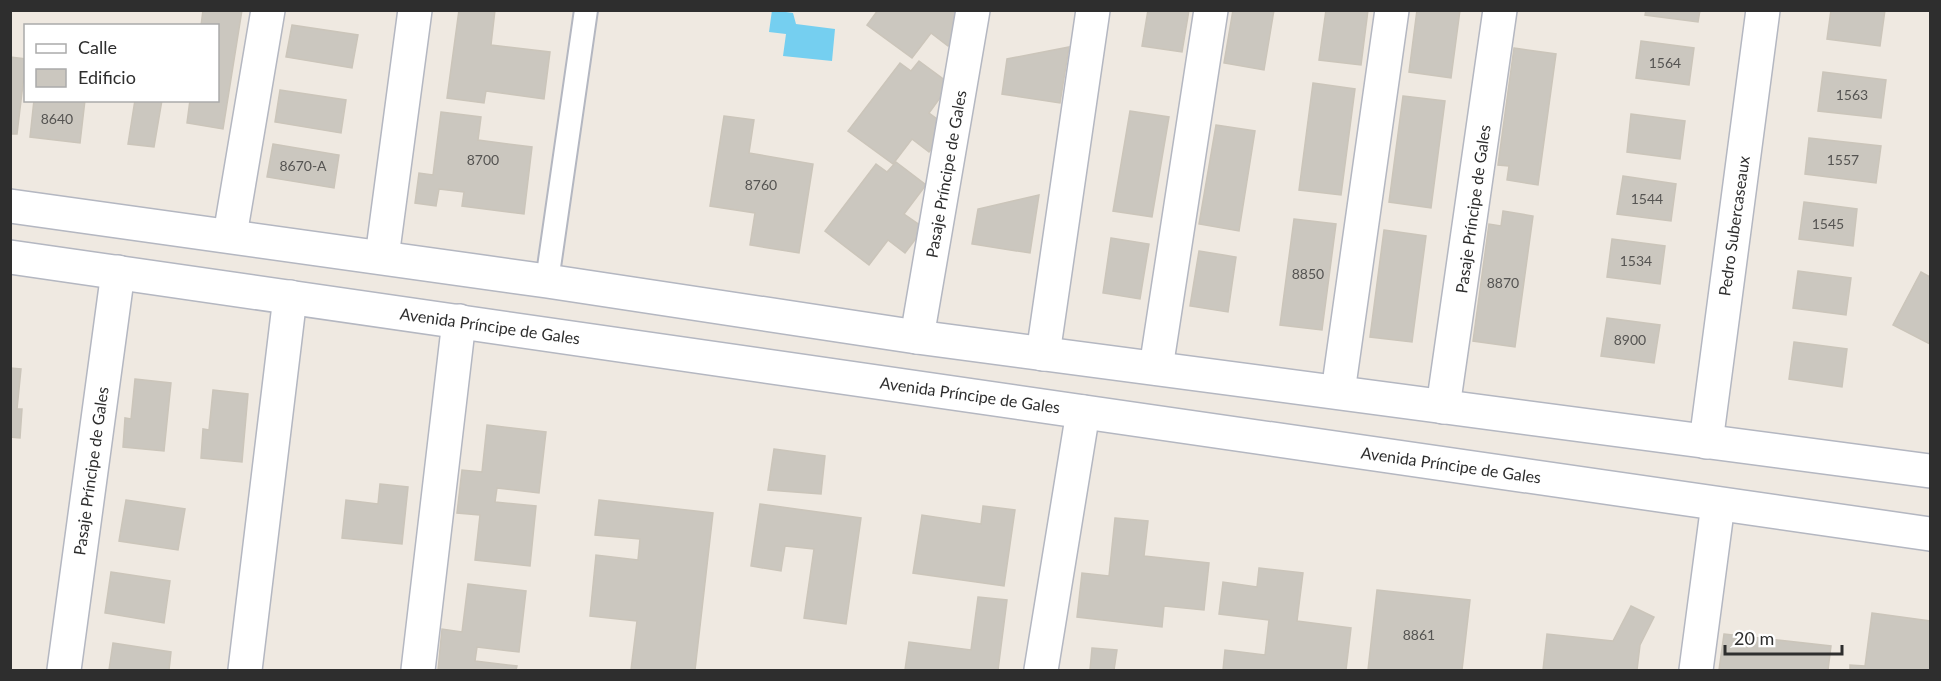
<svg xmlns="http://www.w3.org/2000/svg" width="1941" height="681" font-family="Lato,sans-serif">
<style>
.water{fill:#75cff0}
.building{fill:#cbc7bf;stroke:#cbc5ba;stroke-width:1.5}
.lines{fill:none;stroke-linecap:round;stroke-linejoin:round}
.lane-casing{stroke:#b4b7c1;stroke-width:26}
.street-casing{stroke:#b4b7c1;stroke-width:36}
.secondary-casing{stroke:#b4b7c1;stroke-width:36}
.lane{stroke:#fff;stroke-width:22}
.street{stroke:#fff;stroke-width:33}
.secondary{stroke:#fff;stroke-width:33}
.labels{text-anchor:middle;stroke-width:6;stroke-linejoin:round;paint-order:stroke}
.number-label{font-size:14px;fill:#555452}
.street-label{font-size:16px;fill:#2e2e2e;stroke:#fff}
</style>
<rect width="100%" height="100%" fill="#efe9e1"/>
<path class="water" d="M 772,10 L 793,13 L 796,24 L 835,29 L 832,61 L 783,56 L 786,34 L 769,32 Z"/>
<g class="building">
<path d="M 203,10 L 242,10 L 223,129 L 187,123 L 190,100 L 218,100 L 218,26 L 201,26 Z"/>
<path d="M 459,10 L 495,10 L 491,45 L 550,52 L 544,99 L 486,91 L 484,103 L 447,98 Z"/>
<path d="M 878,10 L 952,10 L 967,22 L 948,46 L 931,33 L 912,58 L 867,25 Z"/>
<path d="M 1148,10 L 1189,10 L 1182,52 L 1142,46 Z"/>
<path d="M 1233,10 L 1274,10 L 1264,70 L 1224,63 Z"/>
<path d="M 1326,10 L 1368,10 L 1361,65 L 1319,60 Z"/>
<path d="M 1417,10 L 1460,10 L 1451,78 L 1409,72 Z"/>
<path d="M 1646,10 L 1700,10 L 1698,22 L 1645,15 Z"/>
<path d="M 1831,10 L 1885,10 L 1880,46 L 1827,39 Z"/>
<path d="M 292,25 L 358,35 L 352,68 L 286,57 Z"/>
<path d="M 1641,41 L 1694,48 L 1689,85 L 1636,78 Z"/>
<path d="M 1069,47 L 1060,103 L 1002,94 L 1007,59 Z"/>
<path d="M 1514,48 L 1556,54 L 1538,185 L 1507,180 L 1509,166 L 1498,165 Z"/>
<path d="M 10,57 L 26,59 L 17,134 L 10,134 Z"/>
<path d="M 919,61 L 950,84 L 929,113 L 948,127 L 929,152 L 912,139 L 893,164 L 848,131 L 900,63 L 911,71 Z"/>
<path d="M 1823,72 L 1886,80 L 1881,118 L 1818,111 Z"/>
<path d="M 1313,83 L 1355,89 L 1341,195 L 1299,190 Z"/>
<path d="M 280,90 L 346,100 L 341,133 L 275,122 Z"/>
<path d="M 1403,96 L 1445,101 L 1431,208 L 1389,202 Z"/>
<path d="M 34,100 L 85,100 L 80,143 L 30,137 Z"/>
<path d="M 135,100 L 162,100 L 154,147 L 128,144 Z"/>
<path d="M 1130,111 L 1169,117 L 1152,217 L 1113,211 Z"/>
<path d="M 441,112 L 481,117 L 478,140 L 532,147 L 524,214 L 462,206 L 464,192 L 439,189 L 436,206 L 415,203 L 419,173 L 433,175 Z"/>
<path d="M 1631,114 L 1685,121 L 1680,159 L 1627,152 Z"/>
<path d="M 724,116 L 754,120 L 749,153 L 813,164 L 799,253 L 750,245 L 755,213 L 710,206 Z"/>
<path d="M 1216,125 L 1255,131 L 1239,231 L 1199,224 Z"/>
<path d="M 1809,138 L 1881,146 L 1876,183 L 1805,174 Z"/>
<path d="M 273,144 L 339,155 L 334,188 L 267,177 Z"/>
<path d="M 896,162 L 926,185 L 904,214 L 924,228 L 905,253 L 888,240 L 869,265 L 825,231 L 876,164 L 887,172 Z"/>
<path d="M 1623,176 L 1676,184 L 1671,221 L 1617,214 Z"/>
<path d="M 1039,195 L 1030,253 L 972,244 L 978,209 Z"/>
<path d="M 1804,202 L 1857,209 L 1853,246 L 1799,239 Z"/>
<path d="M 1503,211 L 1533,216 L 1515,347 L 1473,341 L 1489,224 L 1501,226 Z"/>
<path d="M 1294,219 L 1336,224 L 1322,330 L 1280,325 Z"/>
<path d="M 1384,230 L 1426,236 L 1412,342 L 1370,337 Z"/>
<path d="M 1111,238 L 1149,244 L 1140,299 L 1103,293 Z"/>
<path d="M 1612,239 L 1665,246 L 1660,284 L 1607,277 Z"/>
<path d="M 1199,251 L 1236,257 L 1228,312 L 1190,306 Z"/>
<path d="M 1798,271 L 1851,278 L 1846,315 L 1793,308 Z"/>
<path d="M 1921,272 L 1930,277 L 1930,344 L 1893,325 Z"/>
<path d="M 1607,318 L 1660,325 L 1654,363 L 1601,356 Z"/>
<path d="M 1794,342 L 1847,349 L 1842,387 L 1789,379 Z"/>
<path d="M 10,368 L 21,369 L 17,409 L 22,409 L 20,438 L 10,437 Z"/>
<path d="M 135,379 L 171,383 L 164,451 L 123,447 L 125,418 L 131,419 Z"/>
<path d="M 213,390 L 248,394 L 242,462 L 201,458 L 203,429 L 209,430 Z"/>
<path d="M 487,425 L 546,432 L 539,493 L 497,488 L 495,502 L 536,506 L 530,566 L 475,560 L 480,515 L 457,513 L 462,470 L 482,472 Z"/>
<path d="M 774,449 L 825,456 L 821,494 L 768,490 Z"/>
<path d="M 380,484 L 408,487 L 402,544 L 342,538 L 346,500 L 378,504 Z"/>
<path d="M 126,500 L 185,509 L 178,550 L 119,541 Z"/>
<path d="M 599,500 L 713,513 L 695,670 L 631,670 L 637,621 L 590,616 L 596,555 L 638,560 L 640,539 L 595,535 Z"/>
<path d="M 760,504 L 861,518 L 846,624 L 804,618 L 814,549 L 785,546 L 781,571 L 751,566 Z"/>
<path d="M 983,506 L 1015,510 L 1004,586 L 913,573 L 922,515 L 981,524 Z"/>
<path d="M 1115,518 L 1148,521 L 1144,556 L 1209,563 L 1204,610 L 1164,606 L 1162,627 L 1077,617 L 1082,573 L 1109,576 Z"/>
<path d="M 1259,568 L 1303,573 L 1297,621 L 1351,628 L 1346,670 L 1223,670 L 1225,650 L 1265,655 L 1269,620 L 1219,614 L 1223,582 L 1257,587 Z"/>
<path d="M 111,572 L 170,581 L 164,623 L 105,613 Z"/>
<path d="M 468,584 L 526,591 L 519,652 L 477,647 L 475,661 L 517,666 L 516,670 L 438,670 L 442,629 L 462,632 Z"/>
<path d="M 1377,590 L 1470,600 L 1462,670 L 1368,670 Z"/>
<path d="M 978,597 L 1007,600 L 998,670 L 905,670 L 909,642 L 971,650 Z"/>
<path d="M 1631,606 L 1654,617 L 1640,645 L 1637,670 L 1543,670 L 1547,634 L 1613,641 Z"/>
<path d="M 1872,613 L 1930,621 L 1930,670 L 1850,670 L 1850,665 L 1865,666 Z"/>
<path d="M 1724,634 L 1831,646 L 1828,670 L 1719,670 Z"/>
<path d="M 113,643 L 171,652 L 169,670 L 109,670 Z"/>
<path d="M 1092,648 L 1117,650 L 1114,670 L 1121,670 L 1090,670 Z"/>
</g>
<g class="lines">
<defs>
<path id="lane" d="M 547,281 L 586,10"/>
<g id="street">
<path d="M 230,235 L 268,10"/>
<path d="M 382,257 L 415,10"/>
<path d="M 917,337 L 973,10"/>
<path d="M 1043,354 L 1093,10"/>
<path d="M 1156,368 L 1211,10"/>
<path d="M 1338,392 L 1392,10"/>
<path d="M 1443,407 L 1500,10"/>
<path d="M 1706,442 L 1763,10"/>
<path d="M 64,670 L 118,272"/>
<path d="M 245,670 L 290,297"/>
<path d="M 418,670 L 459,321"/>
<path d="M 1041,670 L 1083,412"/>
<path d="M 1696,670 L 1718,504"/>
</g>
<g id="secondary">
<path d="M 10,206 L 547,281 L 917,337 L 1930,471"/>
<path d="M 10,257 L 1930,534"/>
</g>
</defs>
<use href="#lane" class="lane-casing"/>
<use href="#street" class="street-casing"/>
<use href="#secondary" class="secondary-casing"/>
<use href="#lane" class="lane"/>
<use href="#street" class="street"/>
<use href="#secondary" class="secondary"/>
</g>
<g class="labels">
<g class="number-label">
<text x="1665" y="68">1564</text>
<text x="1852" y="100">1563</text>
<text x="57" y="124">8640</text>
<text x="483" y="165">8700</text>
<text x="1843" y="165">1557</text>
<text x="303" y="171">8670-A</text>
<text x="761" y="190">8760</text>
<text x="1647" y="204">1544</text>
<text x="1828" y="229">1545</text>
<text x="1636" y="266">1534</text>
<text x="1308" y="279">8850</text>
<text x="1503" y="288">8870</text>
<text x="1630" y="345">8900</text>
<text x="1419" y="640">8861</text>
</g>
<g class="street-label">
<text transform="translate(946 174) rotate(-80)" y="6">Pasaje Príncipe de Gales</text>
<text transform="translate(1473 209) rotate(-82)" y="6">Pasaje Príncipe de Gales</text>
<text transform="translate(1734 226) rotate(-82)" y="6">Pedro Subercaseaux</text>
<text transform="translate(490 326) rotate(8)" y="6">Avenida Príncipe de Gales</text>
<text transform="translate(970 395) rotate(8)" y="6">Avenida Príncipe de Gales</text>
<text transform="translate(1451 465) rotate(8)" y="6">Avenida Príncipe de Gales</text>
<text transform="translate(91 471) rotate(-82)" y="6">Pasaje Príncipe de Gales</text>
</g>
</g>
<rect width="1941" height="681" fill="none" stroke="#2e2e2e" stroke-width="24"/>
<rect x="24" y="24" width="195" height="78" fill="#ffffff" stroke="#ababab" stroke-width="1.5"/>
<rect x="36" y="44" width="30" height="9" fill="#ffffff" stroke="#ababab" stroke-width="1.5"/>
<text x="78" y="54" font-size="18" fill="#2e2e2e">Calle</text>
<rect x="36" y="69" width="30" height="18" fill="#cbc7bf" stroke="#ababab" stroke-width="1.5"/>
<text x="78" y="84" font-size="18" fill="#2e2e2e">Edificio</text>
<path d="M1725 645v9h117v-9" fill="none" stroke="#2e2e2e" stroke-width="3"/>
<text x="1734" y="645" font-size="18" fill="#2e2e2e" stroke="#ffffff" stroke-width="4.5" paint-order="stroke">20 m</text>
</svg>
